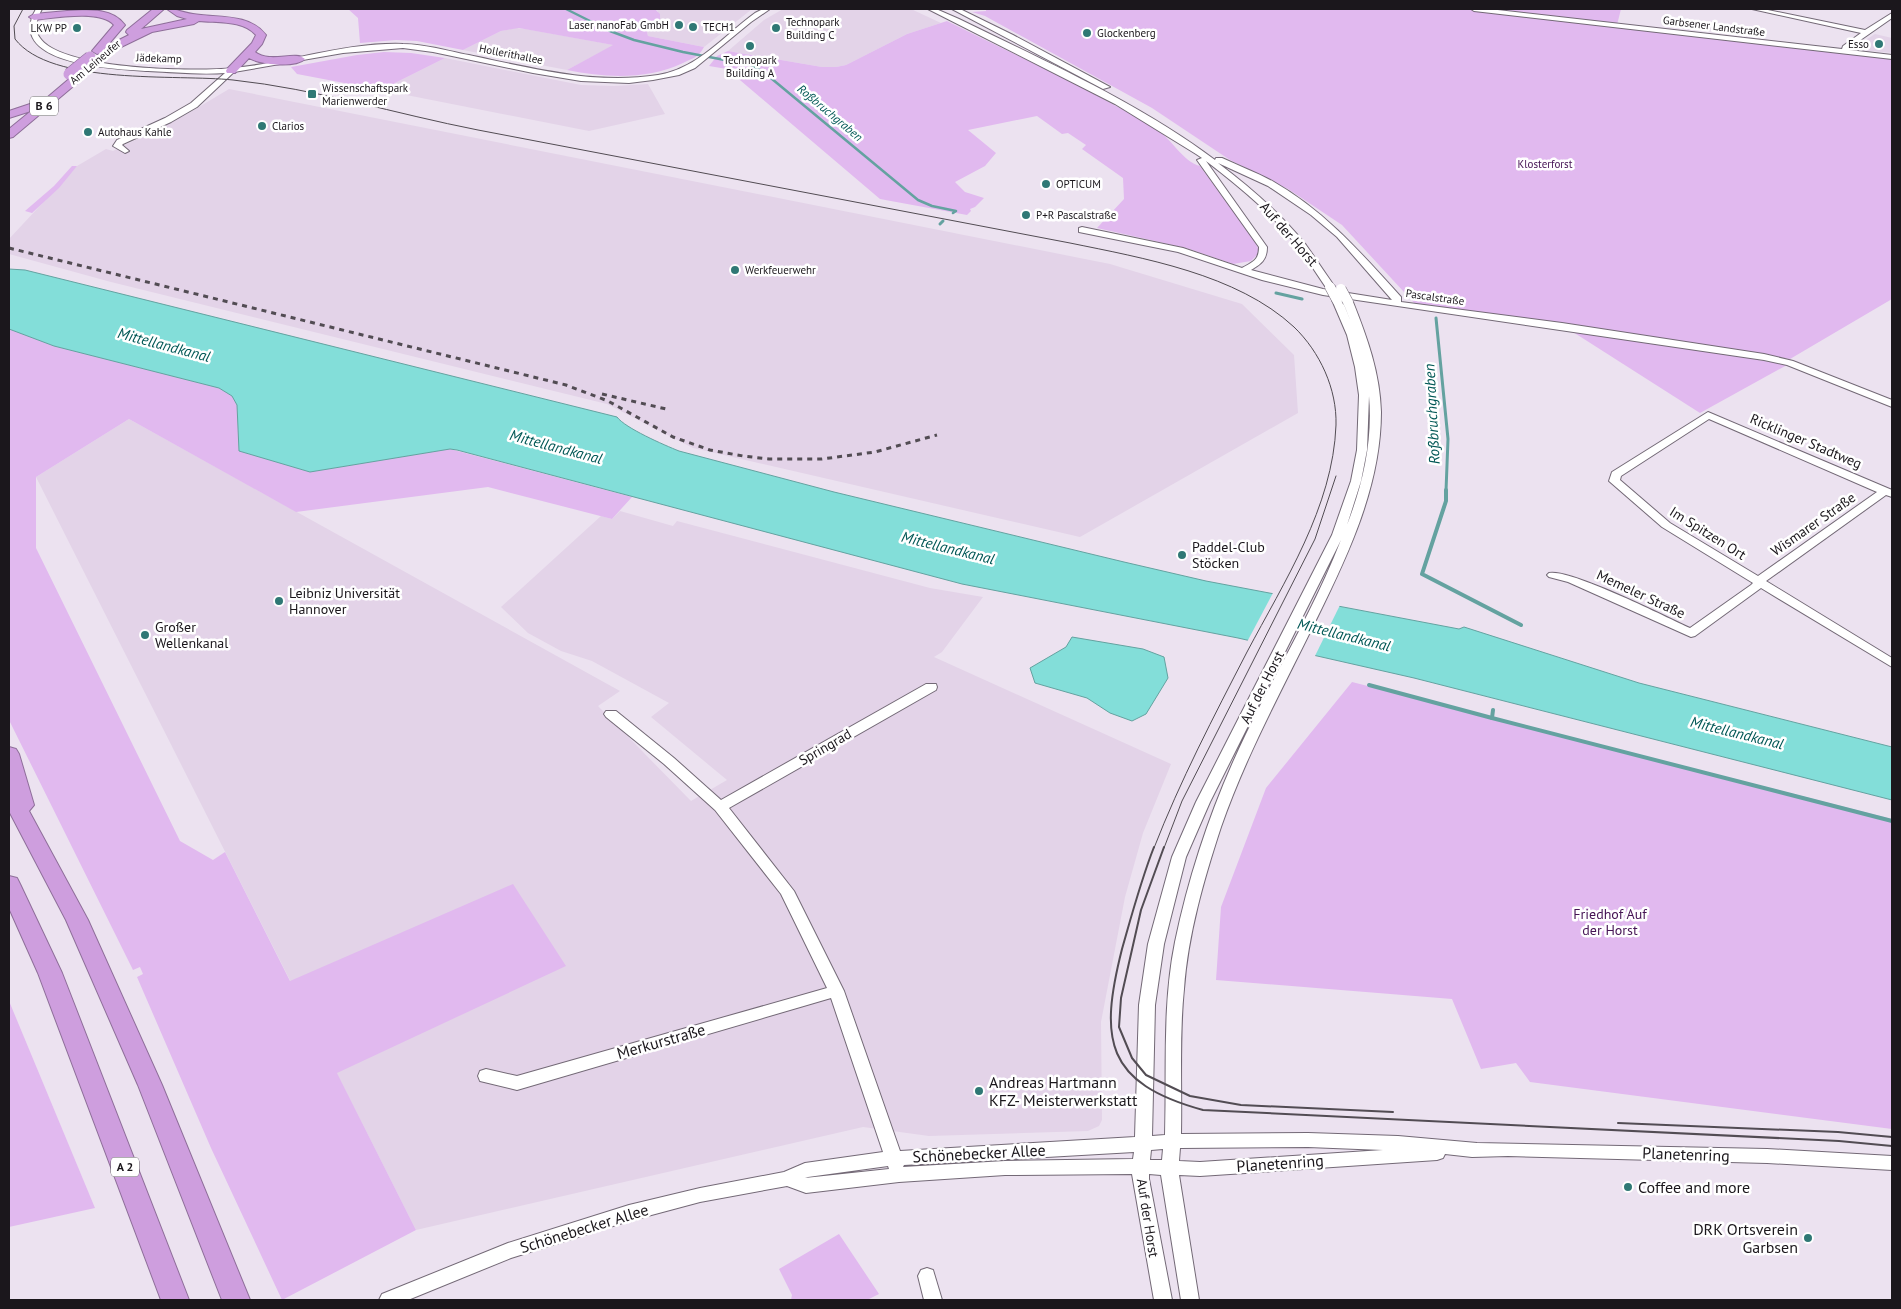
<svg xmlns="http://www.w3.org/2000/svg" width="1901" height="1309" font-family="'PT Sans',sans-serif">
<style>
.built{fill:#e3d3e8}
.green{fill:#e1b9ef}
.water{fill:#83ded9;stroke:#64a2a0}
.pier{fill:#ece2f0}
.lines{fill:none;stroke-linecap:round;stroke-linejoin:round}
.stream-far2{stroke:#64a2a0;stroke-width:2.5}
.stream-far1{stroke:#64a2a0;stroke-width:3}
.stream{stroke:#64a2a0;stroke-width:4}
.minor-casing{stroke:#736976;stroke-width:2}
.highway-casing{stroke:#8f6f9a;stroke-width:2}
.minor{fill:#fff;fill-rule:evenodd}
.highway{fill:#ce9ede;fill-rule:evenodd}
.tram-far1{stroke:#524c53;stroke-width:1}
.tram{stroke:#524c53;stroke-width:2}
.rail{stroke:#524c53;stroke-width:3;stroke-dasharray:5 5;stroke-linecap:butt}
.minor-bridge-casing{stroke:#736976;stroke-width:11;stroke-linecap:butt}
.highway-bridge-casing{stroke:#8f6f9a;stroke-width:12;stroke-linecap:butt}
.minor-bridge{stroke:#fff;stroke-width:10}
.highway-bridge{stroke:#ce9ede;stroke-width:11}
.poi-dot{fill:#2f7875;stroke:#fff;stroke-width:2}
.labels{text-anchor:middle;stroke-width:5;stroke-linejoin:round;paint-order:stroke}
.far-poi-label{font-size:11px;fill:#1b171c;stroke:#fff;text-anchor:start}
.far-street-label{font-size:11px;fill:#1b171c;stroke:#fff}
.far-park-label{font-size:11px;fill:#451354;stroke:#fff}
.shield{fill:#fff;stroke:#5f5d60;stroke-width:1}
.shield-label{font-size:12px;font-weight:bold;fill:#1b171c}
.far-water-label{font-size:12px;font-style:italic;fill:#015755;stroke:#fff}
.street-label{font-size:14px;fill:#1b171c;stroke:#fff}
.poi-label{font-size:14px;fill:#1b171c;stroke:#fff;text-anchor:start}
.park-label{font-size:14px;fill:#451354;stroke:#fff}
.water-label{font-size:15px;font-style:italic;fill:#015755;stroke:#fff}
.near-street-label{font-size:16px;fill:#1b171c;stroke:#fff}
.near-poi-label{font-size:16px;fill:#1b171c;stroke:#fff;text-anchor:start}
</style>
<rect width="100%" height="100%" fill="#ece2f0"/>
<g class="built">
<path d="M 655,9 L 752,9 L 704,47 L 648,36 L 647,32 L 657,23 L 658,11 Z"/>
<path d="M 783,9 L 911,9 L 941,23 L 907,34 L 846,65 L 836,67 L 822,67 L 728,51 L 764,20 Z"/>
<path d="M 516,28 L 526,29 L 614,45 L 567,70 L 463,50 L 501,31 Z"/>
<path d="M 1875,34 L 1892,38 L 1892,53 L 1852,49 Z"/>
<path d="M 445,58 L 581,85 L 614,86 L 648,84 L 665,114 L 589,131 L 381,90 Z"/>
<path d="M 229,89 L 1110,264 L 1242,304 L 1294,355 L 1298,413 L 1080,537 L 693,448 L 607,404 L 111,282 L 9,254 L 9,239 L 77,166 L 106,149 L 113,151 L 189,113 Z"/>
<path d="M 129,419 L 620,691 L 598,706 L 691,801 L 727,780 L 651,717 L 669,703 L 592,661 L 561,651 L 528,633 L 501,607 L 601,516 L 612,519 L 620,511 L 673,526 L 677,521 L 930,588 L 983,597 L 942,652 L 934,657 L 1171,764 L 1143,833 L 1125,897 L 1101,1022 L 1102,1120 L 1099,1126 L 1088,1131 L 929,1136 L 863,1127 L 416,1230 L 36,477 Z"/>
</g>
<g class="green">
<path d="M 348,9 L 655,9 L 660,14 L 660,19 L 647,32 L 648,36 L 704,47 C 699,57 693,58 683,63 C 647,80 606,78 567,70 L 613,45 L 519,28 L 501,31 L 463,50 L 417,41 L 396,40 L 360,43 L 358,18 Z"/>
<path d="M 986,9 L 1621,9 L 1617,25 L 1892,58 L 1892,299 L 1790,359 L 1572,324 L 1416,305 L 1342,225 L 1288,189 L 1230,160 L 1152,108 L 985,16 L 972,12 L 986,11 Z"/>
<path d="M 947,21 C 1017,56 1090,88 1157,130 C 1173,140 1182,161 1200,166 L 1255,242 L 1260,252 L 1251,261 L 1233,264 L 1186,248 L 1097,228 L 1124,199 L 1123,178 L 1082,149 L 1086,145 L 1068,133 L 1062,134 L 1037,116 L 968,130 L 996,153 L 985,166 L 955,182 L 965,192 L 984,198 L 975,207 L 970,209 L 971,211 L 967,215 L 880,199 L 727,69 L 709,66 L 717,56 L 728,51 L 822,67 L 836,67 L 846,65 L 907,34 Z"/>
<path d="M 384,52 L 411,53 L 445,58 L 381,90 L 297,74 L 291,67 L 357,55 Z"/>
<path d="M 72,166 L 77,166 L 59,188 L 32,213 L 25,211 L 54,186 Z"/>
<path d="M 1562,325 L 1787,365 L 1700,413 Z"/>
<path d="M 9,329 L 54,346 L 219,388 L 232,396 L 237,405 L 239,451 L 310,472 L 450,449 L 632,497 L 612,519 L 488,487 L 296,512 L 129,419 L 36,477 L 36,548 L 180,841 L 213,860 L 225,852 L 290,981 L 513,884 L 566,966 L 337,1073 L 416,1230 L 282,1300 L 211,1148 L 137,977 L 143,974 L 140,967 L 133,970 L 9,720 Z"/>
<path d="M 1352,682 L 1892,819 L 1892,1129 L 1530,1082 L 1516,1063 L 1481,1069 L 1452,999 L 1216,980 L 1221,907 L 1266,788 Z"/>
<path d="M 9,1001 L 95,1208 L 9,1227 Z"/>
<path d="M 839,1234 L 879,1294 L 867,1300 L 791,1300 L 792,1295 L 779,1269 Z"/>
</g>
<g class="water">
<path d="M 9,269 L 25,270 L 617,417 C 625,428 664,445 679,451 L 834,492 L 1124,562 L 1206,581 L 1459,629 L 1464,627 L 1639,683 L 1892,747 L 1892,800 L 1414,678 L 1238,638 L 962,584 L 457,450 L 450,449 L 310,472 L 239,451 L 237,405 L 232,396 L 219,388 L 54,346 L 9,329 Z"/>
<path d="M 1072,637 L 1143,649 L 1164,657 L 1168,678 L 1146,714 L 1132,721 L 1110,713 L 1087,698 L 1035,683 L 1030,668 L 1066,647 Z"/>
</g>
<path class="pier" d="M 1274,591 L 1341,603 L 1314,658 L 1247,642 Z"/>
<g class="lines">
<path class="stream-far2" d="M 566,9 L 610,31 L 634,40 L 683,52 L 751,65 L 766,74 L 918,200 L 932,206 L 956,211 L 953,213"/>
<g class="stream-far1">
<path d="M 940,224 L 943,221"/>
<path d="M 1276,293 L 1302,299"/>
<path d="M 1436,318 L 1448,439 L 1446,491"/>
</g>
<g class="stream">
<path d="M 1446,490 L 1446,501 L 1422,574 L 1521,625"/>
<path d="M 1369,685 L 1492,718"/>
<path d="M 1493,710 L 1492,718 L 1892,821"/>
</g>
<defs>
<g id="minor">
<path d="M 36,9 L 42,9 C 37,18 33,29 40,38 C 62,70 196,72 233,68 C 290,63 345,42 403,44 C 425,44 447,51 469,55 C 531,68 594,85 658,75 C 699,68 723,36 755,13 L 763,9 L 770,9 L 751,22 L 695,68 L 679,75 L 653,80 L 629,83 L 581,81 L 533,73 L 433,52 L 403,48 L 343,53 L 234,72 L 197,107 L 171,122 L 123,144 L 122,145 L 129,151 L 125,153 L 113,146 L 117,140 L 165,118 L 191,103 L 225,73 C 199,75 173,72 148,71 C 116,69 4,65 36,9 Z"/>
<path d="M 928,9 L 936,9 L 959,19 C 1045,61 1139,103 1215,160 L 1216,158 L 1222,158 C 1239,166 1258,173 1274,182 C 1325,211 1362,254 1401,297 L 1401,302 L 1562,323 L 1764,354 L 1793,361 L 1892,400 L 1892,407 L 1787,365 L 1764,360 L 1323,295 L 1262,280 L 1178,252 L 1079,232 L 1079,228 L 1082,227 L 1183,248 L 1242,268 C 1253,262 1259,260 1259,247 L 1197,160 L 1202,158 L 1196,154 L 1115,104 ZM 1206,161 C 1240,187 1275,216 1301,251 C 1310,263 1318,276 1327,289 L 1333,289 L 1335,287 C 1325,273 1316,259 1306,245 C 1281,214 1250,187 1218,163 L 1268,186 L 1311,215 L 1337,237 L 1392,300 L 1323,289 L 1251,270 C 1261,264 1267,260 1267,247 Z"/>
<path d="M 952,9 L 960,9 L 1013,35 L 1110,87 L 1103,89 Z"/>
<path d="M 1471,9 L 1489,9 L 1842,49 L 1843,46 L 1861,33 L 1752,9 L 1763,9 L 1865,30 L 1892,13 L 1892,18 L 1849,48 L 1849,50 L 1892,55 L 1892,59 L 1474,11 Z"/>
<path d="M 1337,297 L 1342,300 L 1351,322 L 1343,302 L 1348,299 L 1353,302 C 1367,337 1380,373 1381,412 C 1381,486 1348,555 1316,620 C 1283,688 1246,755 1221,827 C 1204,879 1188,934 1184,989 C 1179,1037 1182,1085 1181,1134 L 1308,1133 L 1398,1136 L 1477,1143 L 1767,1149 L 1892,1156 L 1892,1170 L 1767,1163 L 1508,1156 L 1472,1157 L 1445,1154 L 1443,1158 L 1437,1160 L 1200,1176 L 1179,1175 L 1199,1300 L 1181,1300 L 1161,1175 L 1149,1174 L 1149,1179 L 1172,1300 L 1154,1300 L 1132,1174 L 1005,1175 L 899,1182 L 806,1193 L 787,1186 L 700,1202 L 629,1221 L 511,1258 L 408,1300 L 379,1300 L 382,1294 L 508,1243 L 629,1205 L 700,1188 L 784,1172 L 805,1163 L 883,1152 L 831,998 L 517,1090 L 480,1081 L 478,1076 L 480,1071 L 486,1069 L 517,1076 L 827,988 L 781,894 L 715,810 L 664,764 L 606,717 L 604,714 L 606,711 L 616,711 L 674,758 L 721,800 L 926,684 L 936,684 L 937,687 L 936,690 L 729,808 L 794,891 L 844,991 L 900,1151 L 1135,1137 L 1139,1005 L 1148,944 L 1172,857 L 1196,802 L 1332,535 L 1351,481 L 1357,450 L 1359,395 L 1355,367 L 1347,335 L 1332,300 ZM 1369,396 C 1373,440 1363,484 1347,525 L 1361,481 L 1367,450 ZM 1341,540 C 1315,607 1277,670 1246,734 C 1214,800 1190,870 1175,942 C 1162,1006 1167,1070 1165,1135 L 1152,1136 L 1155,1005 L 1164,944 L 1186,857 L 1210,802 ZM 1308,1147 L 1383,1150 L 1200,1162 L 1179,1161 L 1180,1148 ZM 1163,1149 L 1162,1160 L 1150,1160 L 1151,1150 ZM 1134,1152 L 1133,1159 L 1005,1161 L 903,1167 L 904,1165 ZM 888,1166 L 889,1169 L 805,1178 L 808,1177 Z"/>
<path d="M 1708,412 L 1892,490 L 1892,497 L 1886,495 L 1766,581 L 1892,658 L 1892,667 L 1761,588 L 1695,636 L 1691,637 L 1568,582 L 1549,577 L 1547,575 L 1549,573 C 1569,568 1666,617 1690,628 L 1751,585 L 1753,583 L 1662,527 L 1609,481 L 1612,472 ZM 1709,419 L 1877,492 L 1758,576 L 1670,523 L 1620,480 L 1621,476 Z"/>
<path d="M 927,1268 L 933,1270 L 942,1300 L 924,1300 L 918,1276 L 921,1270 Z"/>
</g>
<g id="highway">
<path d="M 153,9 L 164,9 L 141,29 L 187,19 L 177,16 L 167,9 C 178,9 183,13 193,14 C 218,18 249,13 266,35 L 262,44 L 255,52 C 271,64 295,50 305,59 C 295,68 261,65 249,58 L 235,73 L 227,73 L 226,71 L 227,69 L 252,43 L 256,35 C 243,20 218,23 199,21 L 194,24 L 152,32 L 119,48 L 111,48 L 110,46 L 111,44 L 129,35 L 126,32 L 127,30 Z"/>
<path d="M 67,11 C 87,10 112,7 125,25 L 101,53 L 97,54 L 92,51 L 114,25 C 101,9 53,18 34,20 L 29,17 L 34,14 Z"/>
<path d="M 79,73 L 84,76 L 83,78 L 13,137 L 9,138 L 9,129 L 31,111 L 9,118 L 9,111 L 30,104 L 36,107 L 75,74 Z"/>
<path d="M 9,747 L 16,749 L 19,754 L 34,805 L 29,811 L 88,920 L 162,1085 L 250,1300 L 222,1300 L 138,1085 L 66,920 L 9,811 Z"/>
<path d="M 9,876 L 17,878 L 20,884 L 62,973 L 189,1300 L 161,1300 L 38,973 L 9,908 Z"/>
</g>
</defs>
<use href="#minor" class="minor-casing"/>
<use href="#highway" class="highway-casing"/>
<use href="#minor" class="minor"/>
<use href="#highway" class="highway"/>
<g class="tram-far1">
<path d="M 23,9 L 14,26 L 15,39 C 51,86 177,74 233,80 C 317,89 396,114 478,130 C 675,168 873,205 1070,243 C 1143,258 1237,274 1294,327 C 1320,352 1337,389 1336,425 C 1333,507 1284,582 1247,652 C 1214,716 1180,781 1154,848"/>
<path d="M 1164,848 L 1182,801 L 1315,539 L 1336,476"/>
</g>
<g class="tram">
<path d="M 1154,847 C 1141,880 1132,914 1122,949 C 1099,1040 1105,1083 1203,1110 L 1839,1141 L 1892,1146"/>
<path d="M 1164,847 L 1141,910 L 1121,998 L 1119,1027 L 1132,1058 L 1146,1075 L 1190,1096 L 1241,1105 L 1393,1112"/>
<path d="M 1618,1123 L 1838,1132 L 1892,1137"/>
</g>
<g class="rail">
<path d="M 9,248 L 566,385 L 608,401 L 673,437 L 710,450 L 743,456 L 769,459 L 822,459 L 875,452 L 937,435"/>
<path d="M 602,394 L 666,409"/>
</g>
<defs>
<g id="minor-bridge">
<path d="M 1330,287 L 1337,300"/>
<path d="M 1341,289 L 1348,302"/>
</g>
<path id="highway-bridge" d="M 69,74 L 90,57"/>
</defs>
<use href="#minor-bridge" class="minor-bridge-casing"/>
<use href="#highway-bridge" class="highway-bridge-casing"/>
<use href="#minor-bridge" class="minor-bridge"/>
<use href="#highway-bridge" class="highway-bridge"/>
</g>
<g class="poi-dot">
<circle cx="679" cy="25" r="5"/>
<circle cx="693" cy="27" r="5"/>
<circle cx="77" cy="28" r="5"/>
<circle cx="776" cy="28" r="5"/>
<circle cx="1087" cy="33" r="5"/>
<circle cx="1879" cy="44" r="5"/>
<circle cx="750" cy="46" r="5"/>
<rect x="307" y="89" width="10" height="10" rx="2.5"/>
<circle cx="262" cy="126" r="5"/>
<circle cx="88" cy="132" r="5"/>
<circle cx="1046" cy="184" r="5"/>
<circle cx="1026" cy="215" r="5"/>
<circle cx="735" cy="270" r="5"/>
<circle cx="1182" cy="555" r="5"/>
<circle cx="279" cy="601" r="5"/>
<circle cx="145" cy="635" r="5"/>
<circle cx="979" cy="1091" r="5"/>
<circle cx="1628" cy="1187" r="5"/>
<circle cx="1808" cy="1238" r="5"/>
</g>
<g class="labels">
<g class="far-poi-label">
<text x="786" y="26">Technopark<tspan x="786" dy="13">Building C</tspan></text>
<text x="669" y="29" text-anchor="end">Laser nanoFab GmbH</text>
<text x="703" y="31">TECH1</text>
<text x="67" y="32" text-anchor="end">LKW PP</text>
<text x="1097" y="37">Glockenberg</text>
<text x="1869" y="48" text-anchor="end">Esso</text>
<text x="750" y="64" text-anchor="middle">Technopark<tspan x="750" dy="13">Building A</tspan></text>
<text x="322" y="92">Wissenschaftspark<tspan x="322" dy="13">Marienwerder</tspan></text>
<text x="272" y="130">Clarios</text>
<text x="98" y="136">Autohaus Kahle</text>
<text x="1056" y="188">OPTICUM</text>
<text x="1036" y="219">P+R Pascalstraße</text>
<text x="745" y="274">Werkfeuerwehr</text>
</g>
<g class="far-street-label">
<text transform="translate(1714 26) rotate(7)" y="4">Garbsener Landstraße</text>
<text transform="translate(511 54) rotate(11)" y="4">Hollerithallee</text>
<text transform="translate(159 58) rotate(2)" y="4">Jädekamp</text>
<text transform="translate(95 62) rotate(-40)" y="4">Am Leineufer</text>
<text transform="translate(1435 297) rotate(8)" y="4">Pascalstraße</text>
</g>
<g class="far-park-label">
<text x="1545" y="168">Klosterforst</text>
</g>
<g class="shield">
<rect x="30" y="96.5" width="28" height="19" rx="4"/>
<rect x="111" y="1157.5" width="28" height="19" rx="4"/>
</g>
<g class="shield-label">
<text x="44" y="110">B 6</text>
<text x="125" y="1171">A 2</text>
</g>
<g class="far-water-label">
<text transform="translate(830 113) rotate(40)" y="4">Roßbruchgraben</text>
</g>
<g class="street-label">
<text transform="translate(1289 234) rotate(49)" y="5">Auf der Horst</text>
<text transform="translate(1806 441) rotate(23)" y="5">Ricklinger Stadtweg</text>
<text transform="translate(1813 524) rotate(-35)" y="5">Wismarer Straße</text>
<text transform="translate(1708 533) rotate(32)" y="5">Im Spitzen Ort</text>
<text transform="translate(1641 594) rotate(25)" y="5">Memeler Straße</text>
<text transform="translate(1262 687) rotate(-63)" y="5">Auf der Horst</text>
<text transform="translate(825 747) rotate(-30)" y="5">Springrad</text>
<text transform="translate(1148 1218) rotate(81)" y="5">Auf der Horst</text>
</g>
<g class="poi-label">
<text x="1192" y="552">Paddel-Club<tspan x="1192" dy="16">Stöcken</tspan></text>
<text x="289" y="598">Leibniz Universität<tspan x="289" dy="16">Hannover</tspan></text>
<text x="155" y="632">Großer<tspan x="155" dy="16">Wellenkanal</tspan></text>
</g>
<g class="park-label">
<text x="1610" y="919">Friedhof Auf<tspan x="1610" dy="16">der Horst</tspan></text>
</g>
<g class="water-label">
<text transform="translate(164 345) rotate(15)" y="5">Mittellandkanal</text>
<text transform="translate(1432 414) rotate(-93)" y="5">Roßbruchgraben</text>
<text transform="translate(556 447) rotate(15)" y="5">Mittellandkanal</text>
<text transform="translate(948 548) rotate(14)" y="5">Mittellandkanal</text>
<text transform="translate(1344 635) rotate(14)" y="5">Mittellandkanal</text>
<text transform="translate(1737 733) rotate(14)" y="5">Mittellandkanal</text>
</g>
<g class="near-street-label">
<text transform="translate(661 1041) rotate(-16)" y="6">Merkurstraße</text>
<text transform="translate(979 1153) rotate(-3)" y="6">Schönebecker Allee</text>
<text transform="translate(1686 1154) rotate(2)" y="6">Planetenring</text>
<text transform="translate(1280 1163) rotate(-4)" y="6">Planetenring</text>
<text transform="translate(584 1228) rotate(-17)" y="6">Schönebecker Allee</text>
</g>
<g class="near-poi-label">
<text x="989" y="1088">Andreas Hartmann<tspan x="989" dy="18">KFZ- Meisterwerkstatt</tspan></text>
<text x="1638" y="1193">Coffee and more</text>
<text x="1798" y="1235" text-anchor="end">DRK Ortsverein<tspan x="1798" dy="18">Garbsen</tspan></text>
</g>
</g>
<rect width="1901" height="1309" fill="none" stroke="#1b171c" stroke-width="20"/>
</svg>
